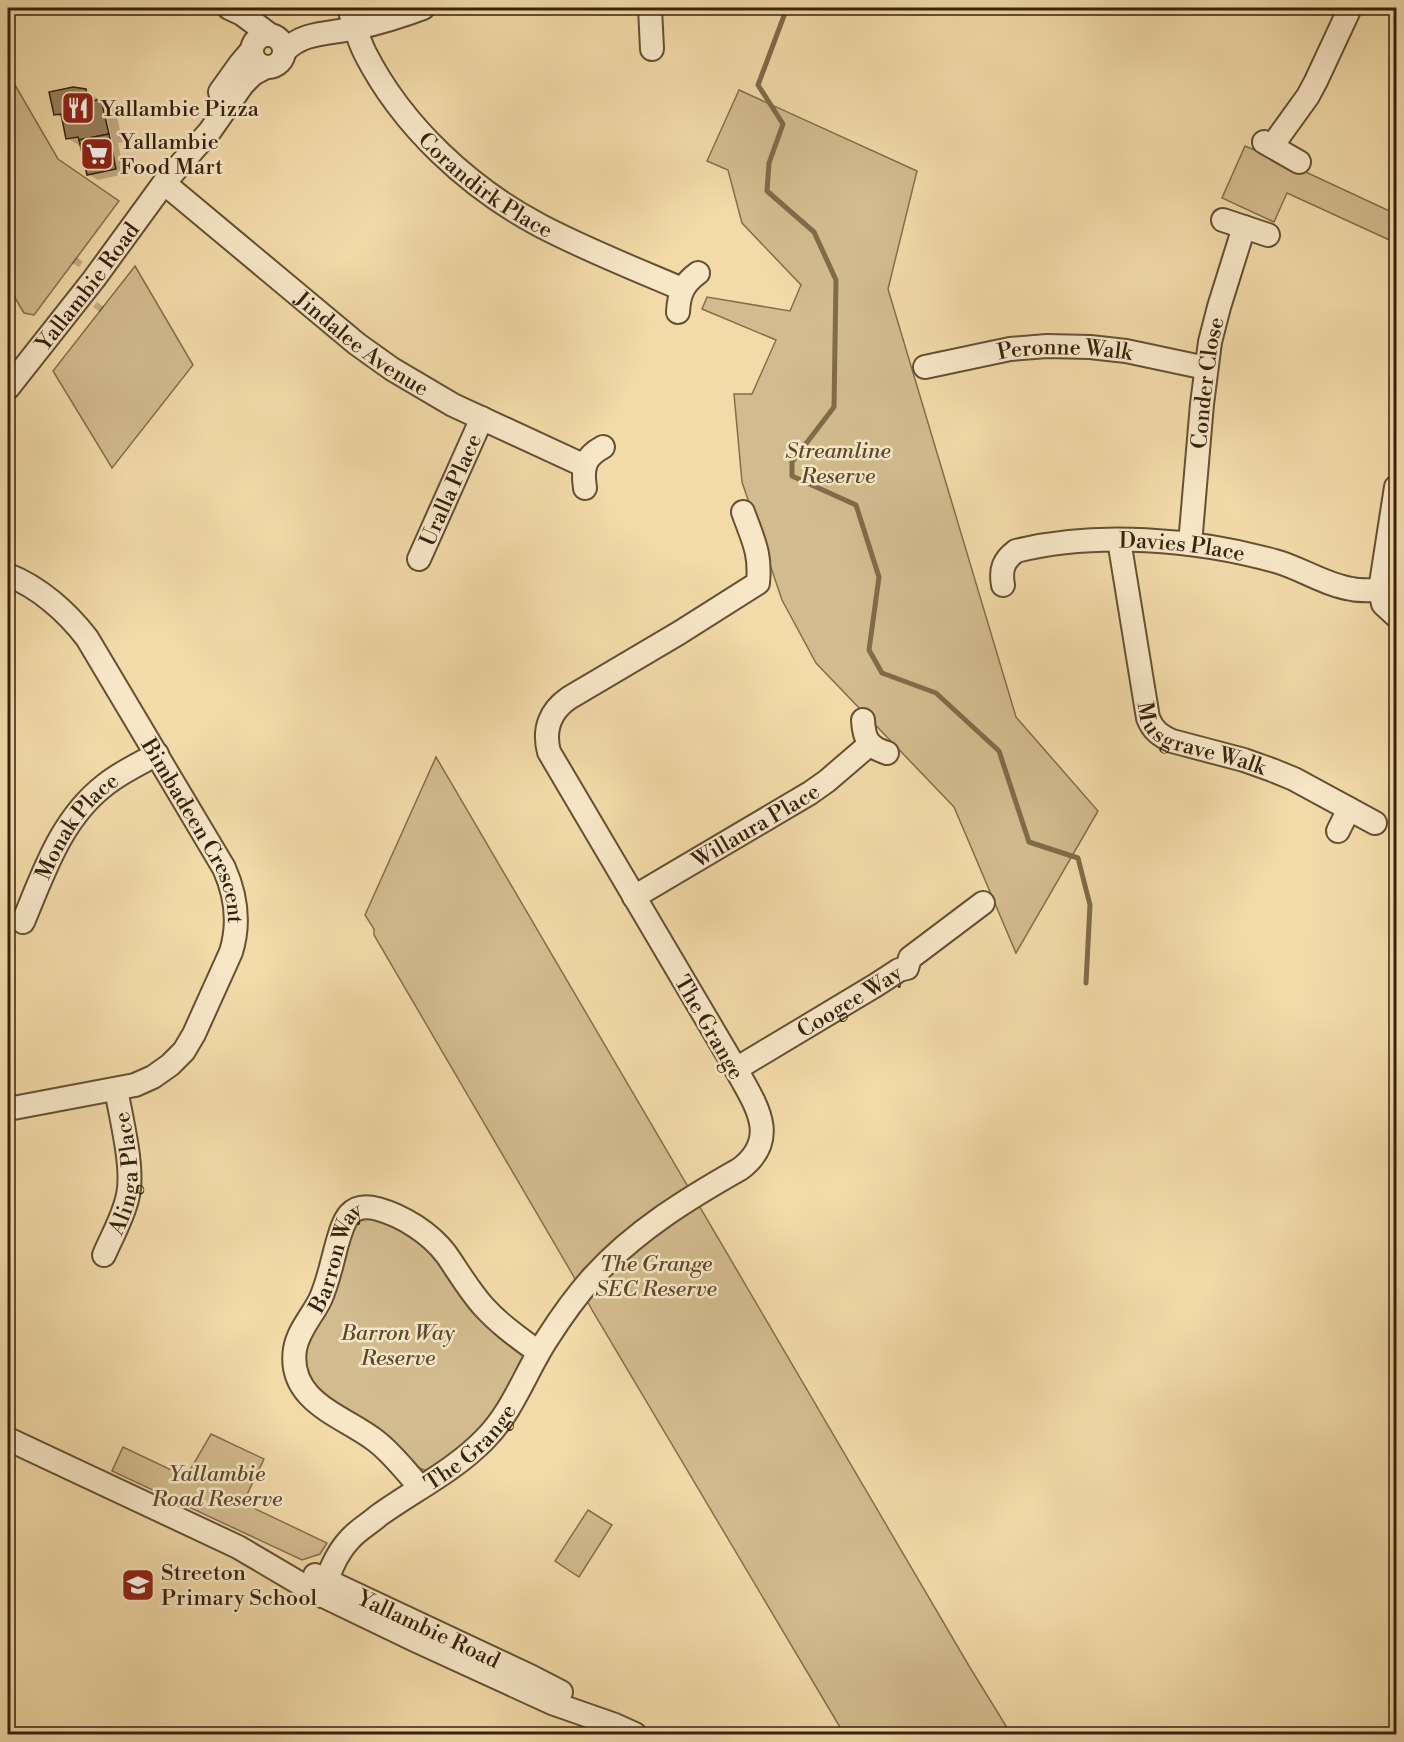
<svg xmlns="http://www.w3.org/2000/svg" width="1404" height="1742" font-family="'Libre Bodoni',serif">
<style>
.green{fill:#d2bb8e;stroke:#846e4d;stroke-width:1.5}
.shadow{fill:#0003;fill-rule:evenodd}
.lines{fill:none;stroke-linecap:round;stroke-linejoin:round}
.stream{stroke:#806b4a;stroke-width:5}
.building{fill:#98825e;stroke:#36220c;stroke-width:1.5}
.minor-casing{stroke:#655033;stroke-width:26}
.minor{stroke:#f7e7c7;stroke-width:22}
.labels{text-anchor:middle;stroke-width:5;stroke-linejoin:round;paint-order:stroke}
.poi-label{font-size:22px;fill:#36220c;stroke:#f7e7c7;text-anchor:start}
.street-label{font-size:22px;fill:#36220c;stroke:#f7e7c7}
.park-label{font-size:22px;font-style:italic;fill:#5d482c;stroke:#f7e7c7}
</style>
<rect width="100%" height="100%" fill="#f2daa9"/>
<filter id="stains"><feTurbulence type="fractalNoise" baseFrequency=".00333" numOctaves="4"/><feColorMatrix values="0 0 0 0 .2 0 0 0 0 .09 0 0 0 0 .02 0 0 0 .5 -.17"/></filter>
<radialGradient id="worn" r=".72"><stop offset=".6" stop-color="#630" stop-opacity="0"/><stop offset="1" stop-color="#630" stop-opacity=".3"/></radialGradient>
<g class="green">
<path d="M 8,73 L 58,159 L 119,201 L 34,315 L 24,313 L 8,286 Z"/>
<path d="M 739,90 L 917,171 L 888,289 L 1016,717 L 1098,811 L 1016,953 L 954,807 L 816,663 L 782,600 L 742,482 L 734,394 L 752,394 L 776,340 L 702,309 L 707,297 L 790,311 L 801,285 L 742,223 L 728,170 L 707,161 Z"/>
<path d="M 1245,146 L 1282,161 L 1396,214 L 1396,243 L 1287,193 L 1274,222 L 1222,198 Z"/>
<path d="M 135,266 L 193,365 L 112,468 L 53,371 Z"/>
<path d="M 436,757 L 969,1666 L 1011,1734 L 844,1734 L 592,1310 L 570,1270 L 374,935 L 374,929 L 365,915 Z"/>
<path d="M 361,1214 L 418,1236 L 524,1354 L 524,1358 L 495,1415 L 461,1451 L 432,1470 L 425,1470 L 419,1468 L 362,1420 L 319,1397 L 304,1371 L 302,1351 L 348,1229 Z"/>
<path d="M 211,1434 L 264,1459 L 243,1503 L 327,1543 L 320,1554 L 302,1560 L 112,1471 L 123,1447 L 186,1477 Z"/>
<path d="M 588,1510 L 612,1525 L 579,1577 L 555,1561 Z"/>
</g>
<g class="shadow">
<path d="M 85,91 L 115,109 L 123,142 L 118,143 L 124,174 L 98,180 L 88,174 L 82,147 L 67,138 L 62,118 L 56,114 ZM 102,109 L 105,109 L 112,141 L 109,141 Z"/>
<path d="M 77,257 L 83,262 L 79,267 L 72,263 Z"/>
<path d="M 97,302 L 104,307 L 100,312 L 93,307 Z"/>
</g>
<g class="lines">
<g class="stream">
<path d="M 790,8 L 785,13 L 758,85 L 783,124 L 769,163 L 767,191 L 814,232 L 836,280 L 834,407 L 792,462 L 792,476 L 856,505 L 879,577 L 869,650 L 882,673 L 936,693 L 999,751 L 1029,842 L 1078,858 L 1090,905 L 1086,983"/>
<path d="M 822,8 L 851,12 L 862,8"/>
</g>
</g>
<g class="building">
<path d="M 73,87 L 86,89 L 88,102 L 101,99 L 109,134 L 79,140 L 78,137 L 66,139 L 61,114 L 54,115 L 49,92 Z"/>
<path d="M 109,134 L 116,169 L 87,175 L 79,140 Z"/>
</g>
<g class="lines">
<defs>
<g id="minor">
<path d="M 229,8 L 242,14 L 270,35"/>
<path d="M 650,8 L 652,49"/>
<path id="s1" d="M 351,15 C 355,27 359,41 365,53 C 402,126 469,188 541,226 C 587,250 635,269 682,289"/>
<circle cx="268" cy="51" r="16"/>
<path d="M 284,52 C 302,31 331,34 356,28 C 379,23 402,16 423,8"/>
<path d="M 220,92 L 240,64 L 252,50"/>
<path d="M 1264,142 L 1299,162"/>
<path d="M 1272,146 L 1308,96 L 1316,81 L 1350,8"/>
<path id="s2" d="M 164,183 L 357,344 L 392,369 L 453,405 L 585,466"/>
<path d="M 1223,220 L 1268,235"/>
<path d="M 678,312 C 679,294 683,284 698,273"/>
<path id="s3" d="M 925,367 L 1010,349 L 1047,346 L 1090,347 L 1126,351 L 1206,368"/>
<path id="s4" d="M 8,388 L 94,279 L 164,183 L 210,131 L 243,84 L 253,74 L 266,67"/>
<path d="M 1396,487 L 1380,590 L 1383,604 L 1396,616"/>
<path d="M 585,488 C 582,468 584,457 603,447"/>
<path id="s5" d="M 1119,540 L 1148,718 C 1153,731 1161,736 1172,741 L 1244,760 L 1272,770 L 1294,779 L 1375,823"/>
<path id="s6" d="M 1190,544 L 1202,404 L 1210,342 L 1219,307 L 1244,227"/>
<path id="s7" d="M 419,559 L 482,418"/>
<path id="s8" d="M 8,575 C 39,587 67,612 87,638 L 224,868 C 236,895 240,923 231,952 L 194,1034 L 184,1051 L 170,1065 L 153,1077 L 135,1085 L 8,1109"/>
<path id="s9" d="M 1003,585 C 1000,569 1004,560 1016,551 C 1096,531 1196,539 1275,561 C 1301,568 1325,585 1352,589 C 1361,591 1371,590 1380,590"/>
<path d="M 863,720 C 864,739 868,747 887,753"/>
<path d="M 1338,831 L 1349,809"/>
<path id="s10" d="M 634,897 L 810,793 L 827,781 L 870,744"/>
<path id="s11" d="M 23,922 C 44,872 61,819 105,785 C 121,772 139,764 157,754"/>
<path id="s12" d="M 736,1069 L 876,985 L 899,970 L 907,968 L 910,958 L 983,903"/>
<path id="s13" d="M 104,1255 C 112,1236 124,1216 128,1195 C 134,1168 121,1118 116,1089"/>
<path d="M 8,1439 L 238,1547 L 311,1590 L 417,1641 L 552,1703 L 615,1725 L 635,1734"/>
<path id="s14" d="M 420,1487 C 406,1472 393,1454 376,1441 C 344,1416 287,1402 295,1349 C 298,1331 312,1316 320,1300 C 328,1283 332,1262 337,1244 C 344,1220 349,1201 378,1209 C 403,1216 430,1233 446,1254 C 458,1271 468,1289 483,1306 C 499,1324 519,1338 538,1352"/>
<path id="s15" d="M 315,1575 L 532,1677 L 561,1692"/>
<path id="s16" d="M 322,1596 C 328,1575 335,1555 350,1539 C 358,1530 369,1524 378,1516 C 414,1490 454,1471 485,1439 C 513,1411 526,1371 547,1339 C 561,1317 576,1296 593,1277 C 635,1231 687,1199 740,1169 C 781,1138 755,1104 736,1069 L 549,752 C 543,729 550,711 569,698 L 679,633 L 758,583 C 761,553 753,540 743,512"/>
</g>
</defs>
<use href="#minor" class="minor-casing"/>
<use href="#minor" class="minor"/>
</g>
<defs>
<symbol id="restaurant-square" viewBox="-11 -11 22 22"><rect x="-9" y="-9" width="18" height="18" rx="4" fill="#8f2418" stroke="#f7e7c7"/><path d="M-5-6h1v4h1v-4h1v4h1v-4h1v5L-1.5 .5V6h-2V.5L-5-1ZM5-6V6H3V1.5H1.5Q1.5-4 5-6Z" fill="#fff"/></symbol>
<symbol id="supermarket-square" viewBox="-11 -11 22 22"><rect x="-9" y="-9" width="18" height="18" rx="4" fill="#8f2418" stroke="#f7e7c7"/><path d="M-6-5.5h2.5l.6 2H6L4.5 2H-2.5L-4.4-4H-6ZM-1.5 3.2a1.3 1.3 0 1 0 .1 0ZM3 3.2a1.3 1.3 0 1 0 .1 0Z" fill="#fff"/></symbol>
<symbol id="school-square" viewBox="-11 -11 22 22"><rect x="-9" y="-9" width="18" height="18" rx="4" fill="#8f2418" stroke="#f7e7c7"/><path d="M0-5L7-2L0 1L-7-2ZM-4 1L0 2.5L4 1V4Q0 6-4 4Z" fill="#fff"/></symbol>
</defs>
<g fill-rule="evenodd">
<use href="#restaurant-square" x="59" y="89" width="38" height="38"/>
<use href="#supermarket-square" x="78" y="135" width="38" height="38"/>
<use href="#school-square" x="119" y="1566" width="38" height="38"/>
</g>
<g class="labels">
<g class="poi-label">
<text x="101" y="116">Yallambie Pizza</text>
<text x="120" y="149">Yallambie<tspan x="120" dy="25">Food Mart</tspan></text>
<text x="161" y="1580">Streeton<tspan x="161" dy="25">Primary School</tspan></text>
</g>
<g class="street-label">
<text dy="8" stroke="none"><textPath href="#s1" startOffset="222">Corandirk Place</textPath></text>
<text dy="8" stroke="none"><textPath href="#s4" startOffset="129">Yallambie Road</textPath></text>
<text dy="8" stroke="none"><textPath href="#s2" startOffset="255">Jindalee Avenue</textPath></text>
<text dy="8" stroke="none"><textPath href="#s3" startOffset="142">Peronne Walk</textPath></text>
<text dy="8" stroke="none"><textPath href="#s6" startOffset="162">Conder Close</textPath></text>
<text dy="8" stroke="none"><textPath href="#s7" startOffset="76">Uralla Place</textPath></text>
<text dy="8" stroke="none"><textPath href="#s9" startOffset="206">Davies Place</textPath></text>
<text dy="8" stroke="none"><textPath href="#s5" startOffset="238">Musgrave Walk</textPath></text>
<text dy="8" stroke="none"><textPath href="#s10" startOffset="141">Willaura Place</textPath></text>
<text dy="8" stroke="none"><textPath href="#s11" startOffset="111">Monak Place</textPath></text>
<text dy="8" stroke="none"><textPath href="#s8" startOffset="324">Bimbadeen Crescent</textPath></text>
<text dy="8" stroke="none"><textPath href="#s12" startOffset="132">Coogee Way</textPath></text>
<text transform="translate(710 1027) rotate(60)" y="8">The Grange</text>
<text dy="8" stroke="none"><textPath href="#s13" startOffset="86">Alinga Place</textPath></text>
<text dy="8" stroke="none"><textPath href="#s14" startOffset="296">Barron Way</textPath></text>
<text dy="8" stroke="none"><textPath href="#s16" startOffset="216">The Grange</textPath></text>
<text dy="8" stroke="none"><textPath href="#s15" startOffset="126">Yallambie Road</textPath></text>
</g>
<g class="park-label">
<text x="838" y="458">Streamline<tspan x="838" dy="25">Reserve</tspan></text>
<text x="656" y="1271">The Grange<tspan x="656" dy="25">SEC Reserve</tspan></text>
<text x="398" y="1340">Barron Way<tspan x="398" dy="25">Reserve</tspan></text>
<text x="217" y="1481">Yallambie<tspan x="217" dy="25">Road Reserve</tspan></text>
</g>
</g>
<rect width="1404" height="1742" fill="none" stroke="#f2daa9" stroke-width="30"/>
<rect x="9" y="9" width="1386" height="1724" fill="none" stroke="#36220c" stroke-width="3"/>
<rect x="15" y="15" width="1374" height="1712" fill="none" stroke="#36220c" stroke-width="1.5"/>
<rect width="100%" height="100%" filter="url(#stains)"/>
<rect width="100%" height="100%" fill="url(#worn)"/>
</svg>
